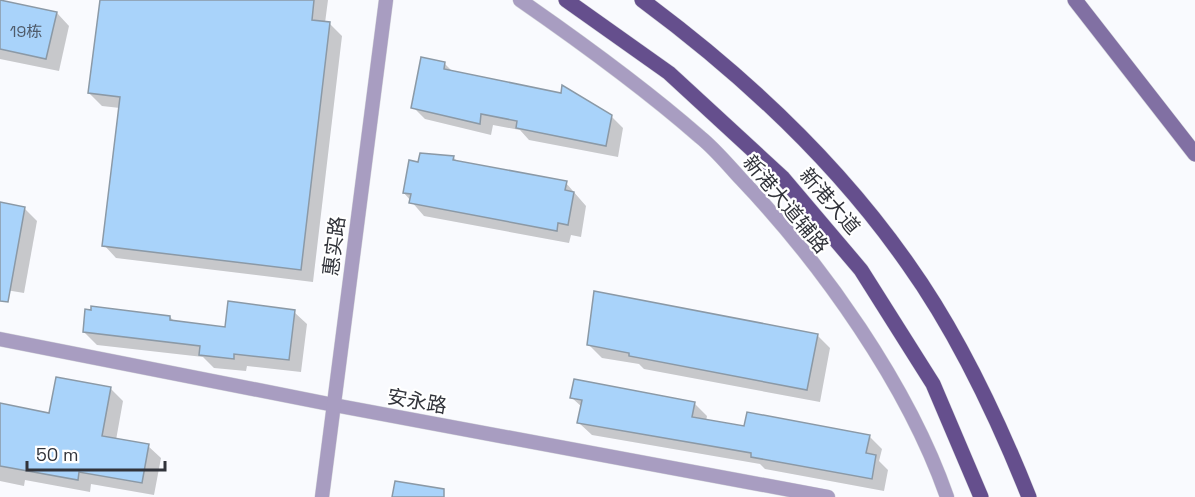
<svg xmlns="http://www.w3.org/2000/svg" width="1195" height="497" font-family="'Space Grotesk','Noto Sans SC',sans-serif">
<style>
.shadow{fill:#0003}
.building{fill:#a9d3fa;stroke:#8b99a6;stroke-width:1.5}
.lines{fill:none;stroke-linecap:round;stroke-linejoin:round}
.street-casing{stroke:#d5d6db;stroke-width:15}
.secondary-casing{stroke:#d5d6db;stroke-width:16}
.primary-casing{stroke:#d5d6db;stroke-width:16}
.street{stroke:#a89dc1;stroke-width:14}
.secondary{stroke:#8170a3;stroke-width:15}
.primary{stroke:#654f8d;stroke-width:15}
.labels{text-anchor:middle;stroke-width:4.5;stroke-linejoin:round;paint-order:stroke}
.number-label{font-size:16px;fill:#4f5b6a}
.street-label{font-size:20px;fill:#31333a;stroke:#fff}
</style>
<rect width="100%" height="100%" fill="#f9fafe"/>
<g class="shadow">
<path d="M 0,0 L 57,13 L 69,26 L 59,71 L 0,59 Z"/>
<path d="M 101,0 L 328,0 L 325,23 L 330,24 L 342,36 L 313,282 L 116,258 L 104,245 L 120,108 L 102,106 L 89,93 Z"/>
<path d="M 444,63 L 454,73 L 562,94 L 611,116 L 623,128 L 618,157 L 529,140 L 520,130 L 493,125 L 491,135 L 425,119 L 413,107 Z"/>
<path d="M 453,157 L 458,162 L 566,183 L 586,206 L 581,237 L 571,235 L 569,243 L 424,216 L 404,193 L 419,164 Z"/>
<path d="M 0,204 L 24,208 L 37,221 L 24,293 L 0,289 Z"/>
<path d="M 294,312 L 307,324 L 301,372 L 247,366 L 246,371 L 214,368 L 203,357 L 97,345 L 84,332 L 170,317 L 175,322 L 226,328 Z"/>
<path d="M 817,335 L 830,348 L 820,402 L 644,369 L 639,364 L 602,358 L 589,345 Z"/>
<path d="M 110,388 L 123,401 L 116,440 L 148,446 L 161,458 L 154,495 L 91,484 L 90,492 L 25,480 L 24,486 L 0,481 L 0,405 L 50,415 Z"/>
<path d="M 572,398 L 694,403 L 707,416 L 706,421 L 746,428 L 869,436 L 882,449 L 879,461 L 888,470 L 884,491 L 765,469 L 760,464 L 592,435 L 579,423 L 582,407 Z"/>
</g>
<g class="building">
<path d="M 0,0 L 57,12 L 46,59 L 0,49 Z"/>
<path d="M 100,0 L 314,0 L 312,20 L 330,22 L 301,270 L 102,246 L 120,97 L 88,93 Z"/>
<path d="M 421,57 L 445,62 L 444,69 L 561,93 L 562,85 L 612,115 L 606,146 L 516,128 L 517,121 L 481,114 L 480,124 L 411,108 Z"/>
<path d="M 420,153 L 454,156 L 453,160 L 567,181 L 565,190 L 574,192 L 568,225 L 558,223 L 557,231 L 409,203 L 411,194 L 403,193 L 409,160 L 418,162 Z"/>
<path d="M 0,202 L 25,207 L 8,302 L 0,301 Z"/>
<path d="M 594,291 L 818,334 L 807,390 L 629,356 L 629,353 L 587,345 Z"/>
<path d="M 228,301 L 295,310 L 289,360 L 234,354 L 234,359 L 199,355 L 200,346 L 83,332 L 85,309 L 91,310 L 91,306 L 170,316 L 170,320 L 225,327 Z"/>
<path d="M 56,377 L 111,387 L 102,436 L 149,444 L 142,483 L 79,472 L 78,480 L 0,466 L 0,403 L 49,413 Z"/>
<path d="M 574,379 L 695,402 L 692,417 L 744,426 L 747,412 L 870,435 L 866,453 L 876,455 L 872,479 L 751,457 L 751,453 L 577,423 L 582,400 L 570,398 Z"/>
<path d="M 395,481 L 444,489 L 444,497 L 392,497 Z"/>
</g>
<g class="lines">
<defs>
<g id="street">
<path d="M 520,0 C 582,43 643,87 700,137 C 715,149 728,165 741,179 C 822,264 908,385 947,497"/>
<path d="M 0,339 L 334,405 L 828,497"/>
<path d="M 322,497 L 386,0"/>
</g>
<path id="secondary" d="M 1075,0 L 1195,154"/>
<g id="primary">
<path d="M 566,0 L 669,73 L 783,178 L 861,270 L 933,384 L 981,497"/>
<path d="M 642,0 C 742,74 836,161 908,264 C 958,334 997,417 1029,497"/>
</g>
</defs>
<use href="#street" class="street-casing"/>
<use href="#secondary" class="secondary-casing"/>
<use href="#primary" class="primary-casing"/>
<use href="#street" class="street"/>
<use href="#secondary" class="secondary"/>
<use href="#primary" class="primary"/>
</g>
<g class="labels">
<g class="number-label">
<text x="26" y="37">19栋</text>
</g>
<g class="street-label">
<text transform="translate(830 201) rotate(49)" y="7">新港大道</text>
<text transform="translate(786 204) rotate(50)" y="7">新港大道辅路</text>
<text transform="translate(334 246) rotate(-83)" y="7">惠实路</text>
<text transform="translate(417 401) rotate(10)" y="7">安永路</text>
</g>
</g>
<path d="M27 461v9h138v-9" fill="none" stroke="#31333a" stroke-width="3"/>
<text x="36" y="461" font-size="18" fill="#31333a" stroke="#ffffff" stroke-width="4.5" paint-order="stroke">50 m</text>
</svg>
